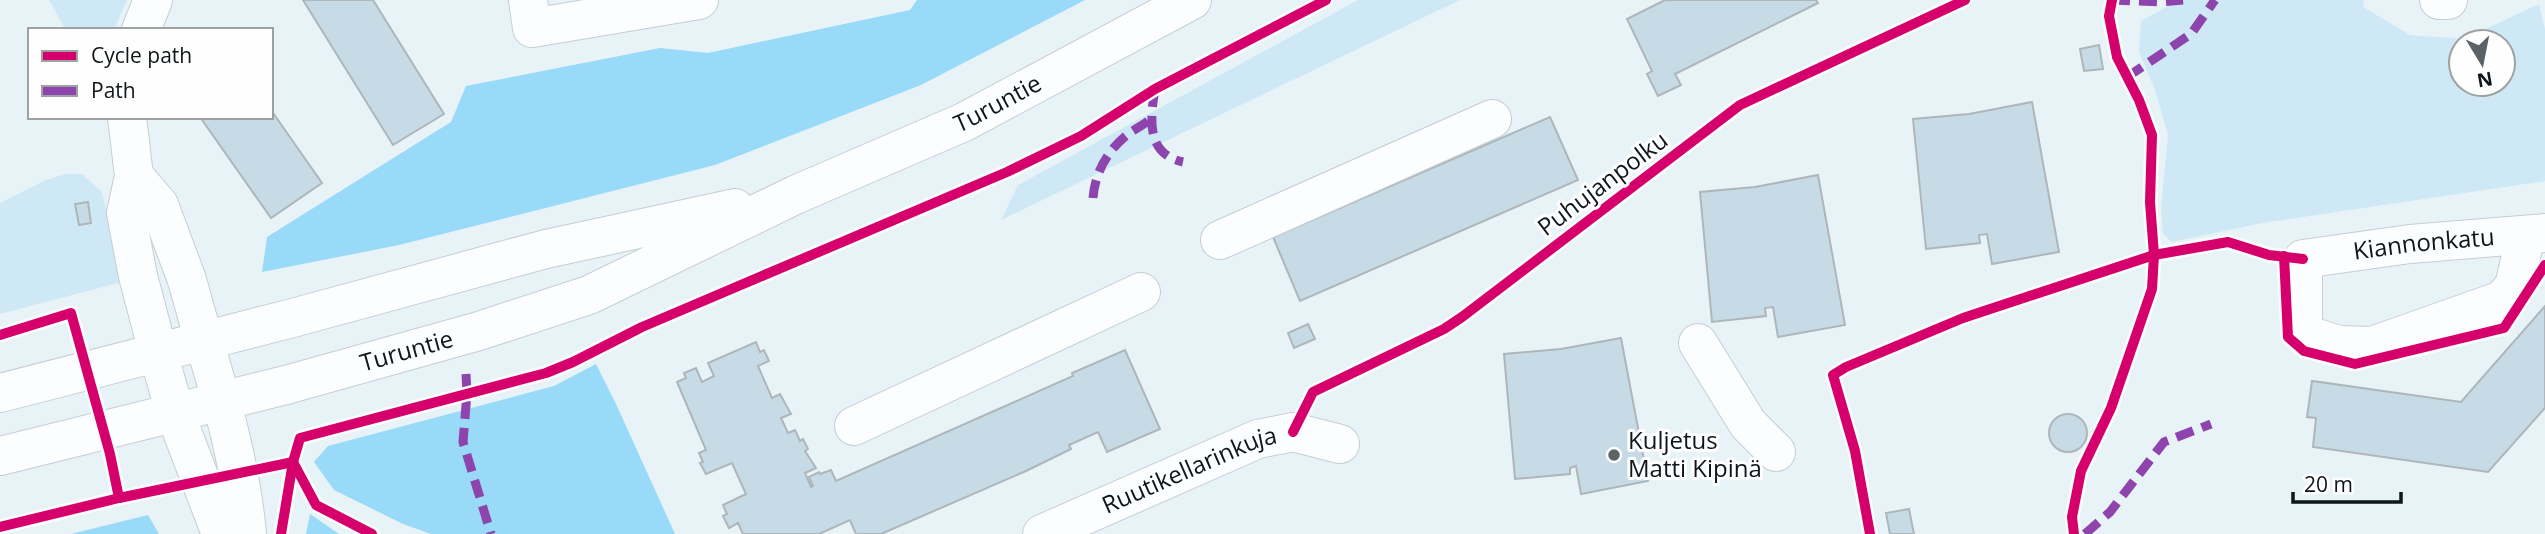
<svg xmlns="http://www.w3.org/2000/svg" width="2545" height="534" font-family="'Open Sans',sans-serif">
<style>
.green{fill:#cee9f5;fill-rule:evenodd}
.forest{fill:#98daf7}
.building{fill:#c6dbe5;stroke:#aeb6ba;stroke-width:2}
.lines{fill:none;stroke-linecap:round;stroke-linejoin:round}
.minor-casing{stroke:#c5ced2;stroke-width:40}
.major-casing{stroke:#c5ced2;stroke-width:40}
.minor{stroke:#fcfdfe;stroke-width:38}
.major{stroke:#fcfdfe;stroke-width:38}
.quiet{stroke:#8e44ad;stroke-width:9;stroke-dasharray:18 9;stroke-linecap:butt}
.cycleway-casing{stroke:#fefefe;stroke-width:15}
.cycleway{stroke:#d6006c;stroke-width:10}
.poi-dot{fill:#5b6367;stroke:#fefefe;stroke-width:2.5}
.labels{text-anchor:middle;stroke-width:6;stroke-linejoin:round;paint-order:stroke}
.street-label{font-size:24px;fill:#0f1519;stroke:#fefefe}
.poi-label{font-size:24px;fill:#0f1519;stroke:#fefefe;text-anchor:start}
</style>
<rect width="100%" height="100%" fill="#e8f3f8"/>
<g class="green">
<path d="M 49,0 L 127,0 L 114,30 L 66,30 Z"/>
<path d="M 1358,0 L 1460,0 L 1001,220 L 1018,185 Z"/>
<path d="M 2179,0 L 2364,0 L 2363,7 L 2410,35 L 2464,39 L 2539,4 L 2545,29 L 2545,181 L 2262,223 L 2172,242 L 2163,234 L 2161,208 L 2168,135 L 2155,90 L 2139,52 L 2141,21 ZM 2503,42 L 2503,84 L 2461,84 L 2461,42 Z"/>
<path d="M 64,174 L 82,174 L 102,192 L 122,282 L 0,314 L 0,203 L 44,181 Z"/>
</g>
<g class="forest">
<path d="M 917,0 L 1085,0 L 921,85 L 715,165 L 399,245 L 262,272 L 267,237 L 451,122 L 466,86 L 660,48 L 708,53 L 910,10 Z"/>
<path d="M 596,364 L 616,404 L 675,534 L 431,534 L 403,524 L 334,490 L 314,462 L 328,446 L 554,386 Z"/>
<path d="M 310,514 L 339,534 L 306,534 Z"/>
<path d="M 148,515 L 159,534 L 71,534 Z"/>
</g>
<g class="building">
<path d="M 303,0 L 373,0 L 444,114 L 393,145 Z"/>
<path d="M 1665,0 L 1816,0 L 1818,3 L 1675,74 L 1681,85 L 1658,96 L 1647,74 L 1652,71 L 1627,19 Z"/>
<path d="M 2099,45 L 2103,69 L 2084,71 L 2080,49 Z"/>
<path d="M 2032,102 L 2059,252 L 1992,264 L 1987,234 L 1979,235 L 1980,243 L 1926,249 L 1913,119 L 1969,114 Z"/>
<path d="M 271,110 L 322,183 L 271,218 L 200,117 L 271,117 Z"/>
<path d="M 1550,117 L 1578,180 L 1300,301 L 1273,237 Z"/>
<path d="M 1818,175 L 1845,325 L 1778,337 L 1773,307 L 1765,308 L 1766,316 L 1712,322 L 1700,192 L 1755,187 Z"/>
<path d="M 88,202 L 91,223 L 79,225 L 75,204 Z"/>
<path d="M 2545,306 L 2545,408 L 2488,472 L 2313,447 L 2316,418 L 2307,417 L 2312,381 L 2461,402 Z"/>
<path d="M 1308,324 L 1315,339 L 1294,348 L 1288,333 Z"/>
<path d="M 1621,338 L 1648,481 L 1581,494 L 1576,466 L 1570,468 L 1570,474 L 1515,479 L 1504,354 L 1561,349 Z"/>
<path d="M 756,342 L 760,352 L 764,350 L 769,361 L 758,366 L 772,398 L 780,394 L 791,414 L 781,418 L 788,433 L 795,430 L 800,441 L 803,439 L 808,449 L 805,451 L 816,468 L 805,473 L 811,487 L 813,486 L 809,477 L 819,472 L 820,474 L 831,470 L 836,481 L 1073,376 L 1072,373 L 1125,350 L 1160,429 L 1107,452 L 1098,432 L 1069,445 L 1071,449 L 1026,471 L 881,534 L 856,534 L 850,520 L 819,534 L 743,534 L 738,523 L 729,528 L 723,516 L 727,514 L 723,505 L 746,494 L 732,463 L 706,474 L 700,463 L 703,462 L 699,453 L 706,450 L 677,382 L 686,378 L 684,373 L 696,368 L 702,382 L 714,376 L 708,363 Z"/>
<circle cx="2068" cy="433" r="19"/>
<path d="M 1909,509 L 1914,534 L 1890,534 L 1886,513 Z"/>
</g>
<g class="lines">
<defs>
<g id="minor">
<path d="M 528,0 L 532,28 L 699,0"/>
<path d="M 2439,0 L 2448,0"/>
<path d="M 141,30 L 153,0"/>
<path d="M 127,117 L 134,176 L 126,213 L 138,276 L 158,352"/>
<path d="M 134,176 L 159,205 L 187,280 L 204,341"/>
<path id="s1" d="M 2526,235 L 2514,286 L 2502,300 L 2372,346 L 2339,345 L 2307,335 L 2303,327 L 2303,259 L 2410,244 L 2545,233"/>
<path d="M 1220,240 L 1492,119"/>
<path d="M 1698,343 L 1748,424 L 1776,452"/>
<path d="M 854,426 L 1141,292"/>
<path id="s2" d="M 1042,534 L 1258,439 L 1293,432 L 1340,444"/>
</g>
<g id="major">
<path d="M 204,341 C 223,404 241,468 247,534"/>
<path d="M 158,352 L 175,413 L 221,534"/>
<path d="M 0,393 L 289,319 L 546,249 L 735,208"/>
<path id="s3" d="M 0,456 L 286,385 L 479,331 L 589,295 L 795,195 L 964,122 L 1192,0"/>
</g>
</defs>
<use href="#minor" class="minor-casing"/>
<use href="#major" class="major-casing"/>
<use href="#minor" class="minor"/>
<use href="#major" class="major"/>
<g class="quiet">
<path d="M 2112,0 L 2160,2 L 2183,0"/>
<path d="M 2127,77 L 2191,34 L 2215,0"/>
<path d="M 1155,89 C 1150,119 1146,154 1183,162"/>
<path d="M 1093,198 C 1095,173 1107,151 1127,135 C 1134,129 1143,126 1150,119"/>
<path d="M 466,374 L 467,393 L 463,442 L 491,534"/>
<path d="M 2085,534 L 2110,512 L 2164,442 L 2211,424"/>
</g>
<defs>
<g id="cycleway">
<path d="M 2284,256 L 2288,337 L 2304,351 L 2355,364 L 2504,328 L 2545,265"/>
<path d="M 0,335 L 71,313 L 110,454 L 119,498"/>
<path d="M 1293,432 L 1313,392 L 1444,329 L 1462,317 L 1740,105 L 1965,0"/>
<path d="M 293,462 L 316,505 L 372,534"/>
<path d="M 0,527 L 119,498 L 293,462"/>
<path d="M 281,534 L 293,462 L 300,438 L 546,373 L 573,362 L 642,327 L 1007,172 L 1081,136 L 1155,89 L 1326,0"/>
<path d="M 1870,534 L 1855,451 L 1833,375 L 1846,367 L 1963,318 L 2154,255 L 2228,242 L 2269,255 L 2303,259"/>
<path d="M 2074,534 L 2072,517 L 2081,471 L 2111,408 L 2152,289 L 2154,255 L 2150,202 L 2152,135 L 2139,100 L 2117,57 L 2109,16 L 2112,0"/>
</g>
</defs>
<use href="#cycleway" class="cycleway-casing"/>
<use href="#cycleway" class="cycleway"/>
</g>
<circle class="poi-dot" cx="1614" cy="455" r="7"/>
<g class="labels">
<g class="street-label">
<text dy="8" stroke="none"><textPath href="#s3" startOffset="1062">Turuntie</textPath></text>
<text transform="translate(1603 184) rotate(-37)" y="8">Puhujanpolku</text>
<text dy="8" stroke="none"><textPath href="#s1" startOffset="474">Kiannonkatu</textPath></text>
<text dy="8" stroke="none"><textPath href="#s3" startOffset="420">Turuntie</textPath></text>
<text dy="8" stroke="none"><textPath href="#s2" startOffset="161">Ruutikellarinkuja</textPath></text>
</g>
<g class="poi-label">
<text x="1628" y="449">Kuljetus<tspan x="1628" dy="28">Matti Kipinä</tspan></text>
</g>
</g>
<rect x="28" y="28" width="245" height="91" fill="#fefefe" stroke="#9ea1a2" stroke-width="2"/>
<rect x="42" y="51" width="35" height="10" fill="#d6006c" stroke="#9ea1a2" stroke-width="2"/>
<text x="91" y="63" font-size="21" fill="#0f1519">Cycle path</text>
<rect x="42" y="86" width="35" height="10" fill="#8e44ad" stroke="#9ea1a2" stroke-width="2"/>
<text x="91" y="98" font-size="21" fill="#0f1519">Path</text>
<g transform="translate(2482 63) rotate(170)"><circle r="33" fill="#fefefe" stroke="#9ea1a2" stroke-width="2"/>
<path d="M0-5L12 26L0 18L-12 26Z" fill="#5b6367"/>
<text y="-10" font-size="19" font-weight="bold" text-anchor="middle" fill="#0f1519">N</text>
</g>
<path d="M2293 492v10h108v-10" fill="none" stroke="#0f1519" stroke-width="3.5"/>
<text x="2304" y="492" font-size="21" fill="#0f1519" stroke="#fefefe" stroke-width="5" paint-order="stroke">20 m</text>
</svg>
